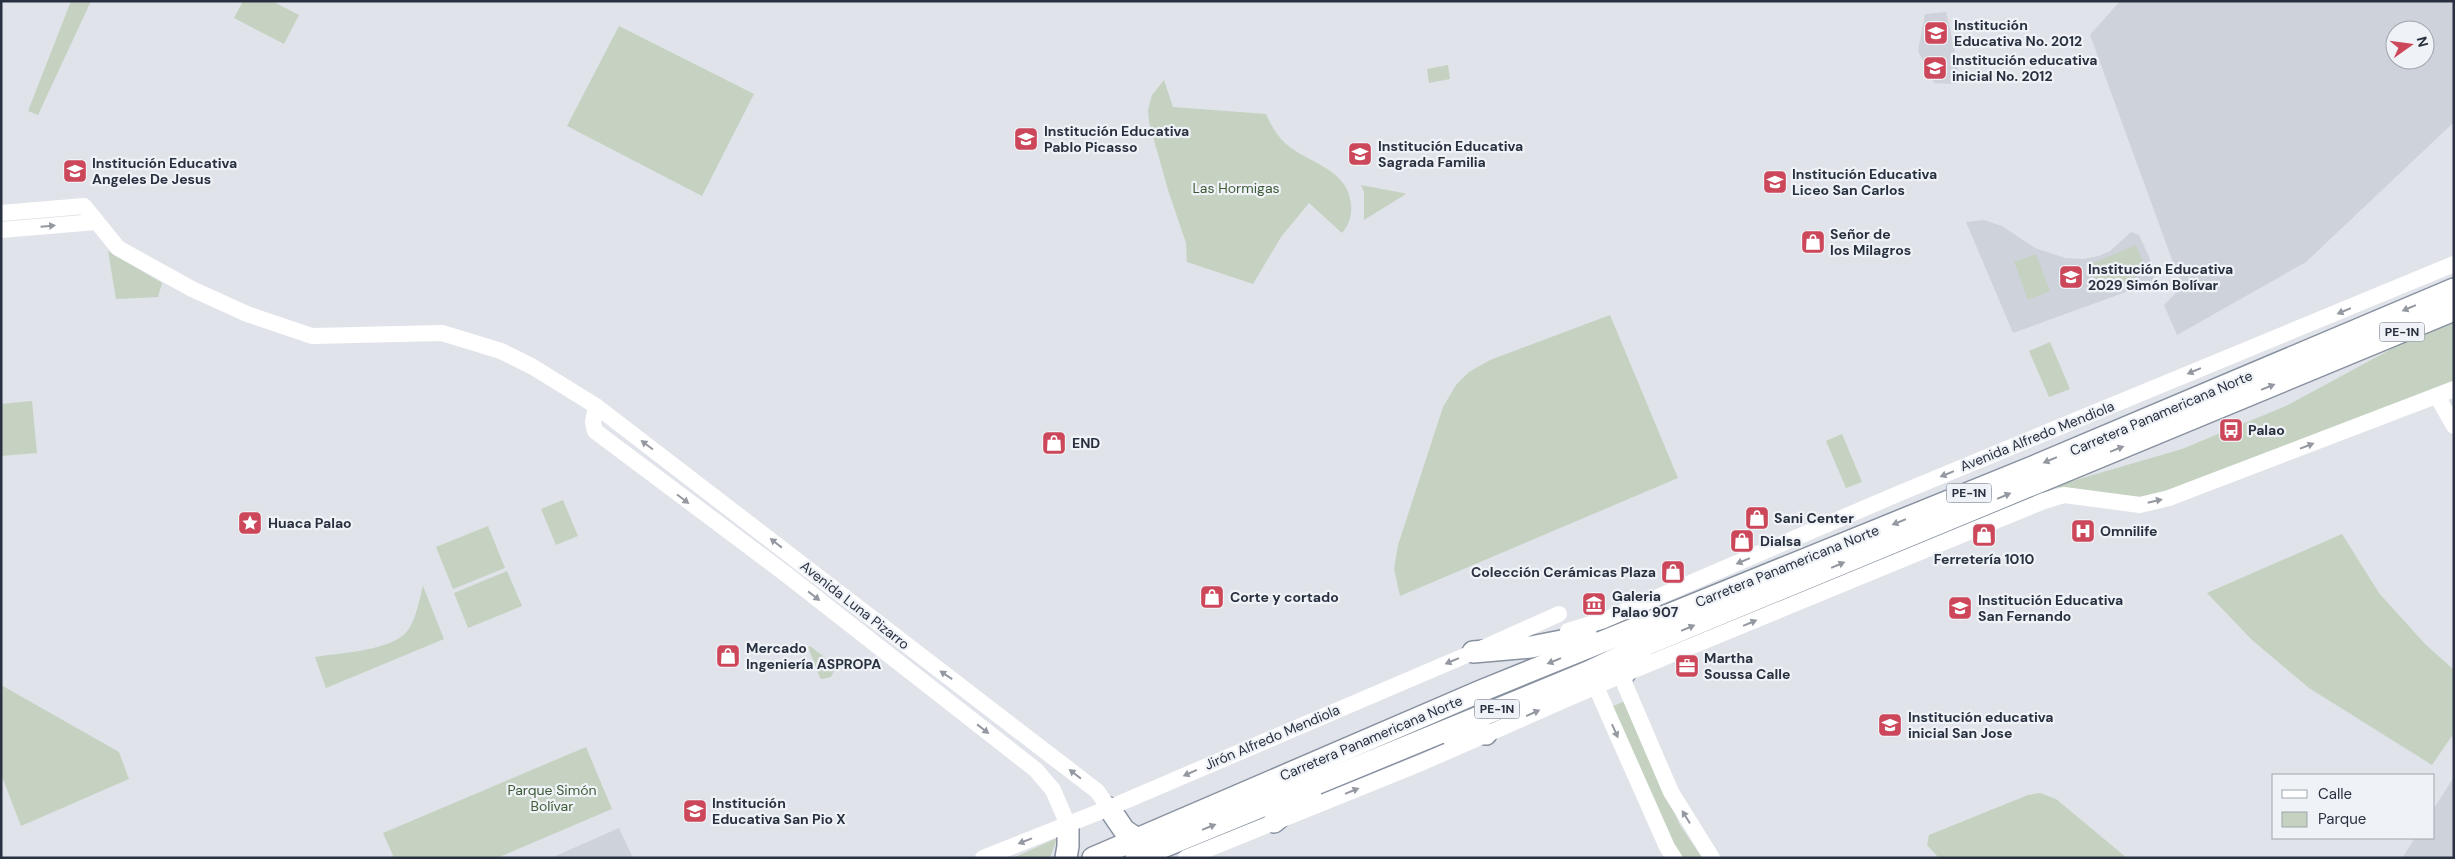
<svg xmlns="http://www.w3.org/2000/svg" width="2455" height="859" font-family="'DM Sans',sans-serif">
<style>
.built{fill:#ced2db;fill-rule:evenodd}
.green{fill:#c5d2c1}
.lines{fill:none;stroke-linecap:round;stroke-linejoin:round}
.highway-casing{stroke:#87919f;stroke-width:24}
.secondary{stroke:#fff;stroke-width:16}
.highway{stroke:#fff;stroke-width:21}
.oneway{fill:#9498a0}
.labels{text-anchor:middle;stroke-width:4.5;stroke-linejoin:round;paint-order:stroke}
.shield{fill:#eff2f6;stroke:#646b77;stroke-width:1}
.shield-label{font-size:12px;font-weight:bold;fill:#293140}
.poi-label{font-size:14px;font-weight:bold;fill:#293140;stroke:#eff2f6;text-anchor:start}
.park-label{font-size:14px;fill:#3d5b36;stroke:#eff2f6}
.street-label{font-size:14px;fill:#293140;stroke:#eff2f6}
</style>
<rect width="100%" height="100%" fill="#e0e3e9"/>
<g class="built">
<path d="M 2120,1 L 2454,1 L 2454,122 L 2306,262 L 2177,335 L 2164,305 L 2182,287 L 2090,35 ZM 2395,30 L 2425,30 L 2425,60 L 2395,60 Z"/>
<path d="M 1946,12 L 1958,65 L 1956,84 L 1934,83 L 1918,51 L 1925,14 Z"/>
<path d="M 1984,220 L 2002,226 L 2035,248 L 2065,258 L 2083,259 L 2099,256 L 2110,251 L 2131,232 L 2139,235 L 2156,272 L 2151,283 L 2013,333 L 1966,222 Z"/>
<path d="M 2454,777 L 2454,858 L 2402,858 L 2415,838 L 2434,838 L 2434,808 Z"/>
<path d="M 619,828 L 633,858 L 551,858 Z"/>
</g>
<g class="green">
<path d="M 71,1 L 91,1 L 38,115 L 28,111 Z"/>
<path d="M 243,1 L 272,1 L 299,15 L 284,44 L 234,18 Z"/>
<path d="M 619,26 L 754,94 L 702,196 L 567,126 Z"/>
<path d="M 1448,65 L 1450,79 L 1429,83 L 1427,69 Z"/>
<path d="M 1164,80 L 1173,107 L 1266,114 C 1271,125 1277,136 1286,144 C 1309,164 1348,168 1351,205 C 1352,216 1349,225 1342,233 L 1309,203 L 1281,237 L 1253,284 L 1187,262 L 1186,243 L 1168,190 L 1149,122 L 1148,110 L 1152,95 Z"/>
<path d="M 1361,185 L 1403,193 L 1406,194 L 1364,220 L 1364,192 Z"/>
<path d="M 2136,245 L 2147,272 L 2100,292 L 2089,265 Z"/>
<path d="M 108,251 L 162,283 L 158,297 L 116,299 Z"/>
<path d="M 2036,254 L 2050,291 L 2028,300 L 2014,262 Z"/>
<path d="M 1610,315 L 1678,478 L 1400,596 L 1394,569 L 1398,545 L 1443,407 L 1456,385 L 1469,372 L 1490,360 Z"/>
<path d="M 2454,319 L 2454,381 L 2212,480 L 2138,498 L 2066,490 L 2055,486 L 2182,449 L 2286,406 L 2408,340 Z"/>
<path d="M 2050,342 L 2070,389 L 2049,397 L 2029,351 Z"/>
<path d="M 32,401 L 37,453 L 1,456 L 1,404 Z"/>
<path d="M 1842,434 L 1862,482 L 1846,488 L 1826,441 Z"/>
<path d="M 563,500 L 578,536 L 556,545 L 541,509 Z"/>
<path d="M 488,526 L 505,568 L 453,589 L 436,547 Z"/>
<path d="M 2342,534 L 2379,593 L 2425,644 L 2454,670 L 2454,733 L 2432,765 L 2309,688 L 2252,640 L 2207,593 Z"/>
<path d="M 507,571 L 522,606 L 468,628 L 454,593 Z"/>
<path d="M 423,586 L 444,639 L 326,688 L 315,657 C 339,653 383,651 402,636 C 415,628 419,600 423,586 Z"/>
<path d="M 810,646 L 832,663 L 835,669 L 831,677 L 822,679 L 820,678 L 808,647 Z"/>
<path d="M 1,685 L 119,752 L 129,779 L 21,826 L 1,774 Z"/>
<path d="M 1625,701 L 1680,825 L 1702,858 L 1683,858 L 1668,835 L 1611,707 Z"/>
<path d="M 586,747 L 612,809 L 497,858 L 394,858 L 383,833 Z"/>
<path d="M 2040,793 L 2056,799 L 2127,858 L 1939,858 L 1927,845 L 1929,835 L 2028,795 Z"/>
<path d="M 1057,838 L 1050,858 L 1013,858 Z"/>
</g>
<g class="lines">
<defs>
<g id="highway">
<path d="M 1473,652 L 1531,647 L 1587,636"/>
<path d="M 1624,674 L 1643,647"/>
<path d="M 1453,738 L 1473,731 L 1486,734"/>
<path d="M 1109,808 L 1124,830 L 1137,839"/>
<path d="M 1274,822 L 1295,804 L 1311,797"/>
<path d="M 1066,858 L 1068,846 L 1068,825"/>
<path d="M 1093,858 L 1481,691 L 2035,466 L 2454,289"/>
<path d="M 1136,858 L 1588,672 L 1643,646 L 2454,310"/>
</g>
</defs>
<use href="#highway" class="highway-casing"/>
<g class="secondary">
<path d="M 1,213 L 84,206 L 118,248 L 192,289 L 247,314 L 312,336 L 442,333 L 501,351 L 533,367 L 596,406 L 1097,791 L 1109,808"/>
<path d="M 1,230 L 96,222"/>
<path d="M 2437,396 L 2454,426"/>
<path d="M 596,406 L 593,422 L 595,431 L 787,575 L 1036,770 L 1053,790 L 1068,825"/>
<path d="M 1568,631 L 1604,620 L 1900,493 L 2454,264"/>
<path d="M 1483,648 L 1559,614"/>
<path d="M 1624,674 L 1625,685 L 1671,792 L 1712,858"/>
<path d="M 1596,687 L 1667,847 L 1674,858"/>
<path d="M 983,858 L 1109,808 L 1483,648"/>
<path d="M 1186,858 L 1421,763 L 1624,674 L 2044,501 L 2064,495 L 2140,505 L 2169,498 L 2454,389"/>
</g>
<use href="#highway" class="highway"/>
</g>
<defs><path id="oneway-solid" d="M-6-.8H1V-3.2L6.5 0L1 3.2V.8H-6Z" transform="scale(1.25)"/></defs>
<g class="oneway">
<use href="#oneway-solid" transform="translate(48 226) rotate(-5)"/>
<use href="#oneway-solid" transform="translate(2409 308) rotate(157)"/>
<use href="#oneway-solid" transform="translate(2344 311) rotate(157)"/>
<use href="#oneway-solid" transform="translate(2194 371) rotate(157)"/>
<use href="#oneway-solid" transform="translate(2268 387) rotate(-22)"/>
<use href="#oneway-solid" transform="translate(647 445) rotate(-143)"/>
<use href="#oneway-solid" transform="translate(2307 446) rotate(-21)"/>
<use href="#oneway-solid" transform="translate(2117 449) rotate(-22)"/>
<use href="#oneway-solid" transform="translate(2050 460) rotate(157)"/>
<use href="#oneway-solid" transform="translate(1947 474) rotate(158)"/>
<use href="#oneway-solid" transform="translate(2004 496) rotate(-23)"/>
<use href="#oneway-solid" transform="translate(683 499) rotate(37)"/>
<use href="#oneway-solid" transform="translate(2155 501) rotate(-13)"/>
<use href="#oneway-solid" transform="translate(1899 522) rotate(158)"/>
<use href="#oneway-solid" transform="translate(776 543) rotate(-142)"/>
<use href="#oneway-solid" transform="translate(1743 561) rotate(157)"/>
<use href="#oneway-solid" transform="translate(1838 565) rotate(-23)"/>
<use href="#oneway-solid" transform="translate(814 596) rotate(38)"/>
<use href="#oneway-solid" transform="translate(1750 623) rotate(-23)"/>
<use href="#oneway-solid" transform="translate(1688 628) rotate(-23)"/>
<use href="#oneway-solid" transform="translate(1452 661) rotate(157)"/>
<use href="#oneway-solid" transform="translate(1554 661) rotate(158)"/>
<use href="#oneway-solid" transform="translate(946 675) rotate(-146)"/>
<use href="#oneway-solid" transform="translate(1533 713) rotate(-24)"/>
<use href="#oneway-solid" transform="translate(983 729) rotate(38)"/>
<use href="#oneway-solid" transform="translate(1615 731) rotate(66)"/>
<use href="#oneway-solid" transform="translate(1190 773) rotate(156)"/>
<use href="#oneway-solid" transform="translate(1075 774) rotate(-142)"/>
<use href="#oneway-solid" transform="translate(1352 791) rotate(-22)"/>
<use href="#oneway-solid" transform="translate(1686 817) rotate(-122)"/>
<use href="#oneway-solid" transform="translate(1209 827) rotate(-22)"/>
<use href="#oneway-solid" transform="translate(1025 841) rotate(159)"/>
</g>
<defs>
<symbol id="school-square" viewBox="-11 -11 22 22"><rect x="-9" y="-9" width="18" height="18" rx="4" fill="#cc475a" stroke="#eff2f6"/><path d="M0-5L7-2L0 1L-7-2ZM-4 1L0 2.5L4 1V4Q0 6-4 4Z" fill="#fff"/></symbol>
<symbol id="shop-square" viewBox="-11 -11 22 22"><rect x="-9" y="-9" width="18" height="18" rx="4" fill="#cc475a" stroke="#eff2f6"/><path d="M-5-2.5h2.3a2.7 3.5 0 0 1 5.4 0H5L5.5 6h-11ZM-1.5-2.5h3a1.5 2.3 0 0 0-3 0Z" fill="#fff"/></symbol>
<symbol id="bus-square" viewBox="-11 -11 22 22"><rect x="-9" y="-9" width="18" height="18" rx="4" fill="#cc475a" stroke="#eff2f6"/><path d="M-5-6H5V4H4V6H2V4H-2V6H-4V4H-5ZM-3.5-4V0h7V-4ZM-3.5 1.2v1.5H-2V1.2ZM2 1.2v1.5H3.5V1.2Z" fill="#fff"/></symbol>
<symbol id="sight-square" viewBox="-11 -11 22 22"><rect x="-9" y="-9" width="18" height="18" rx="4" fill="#cc475a" stroke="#eff2f6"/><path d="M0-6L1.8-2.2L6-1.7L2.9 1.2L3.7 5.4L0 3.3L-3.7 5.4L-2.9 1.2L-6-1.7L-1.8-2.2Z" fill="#fff"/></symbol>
<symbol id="hospital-square" viewBox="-11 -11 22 22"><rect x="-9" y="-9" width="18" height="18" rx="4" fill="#cc475a" stroke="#eff2f6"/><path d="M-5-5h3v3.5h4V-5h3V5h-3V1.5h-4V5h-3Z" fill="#fff"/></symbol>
<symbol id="museum-square" viewBox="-11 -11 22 22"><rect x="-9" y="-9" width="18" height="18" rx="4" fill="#cc475a" stroke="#eff2f6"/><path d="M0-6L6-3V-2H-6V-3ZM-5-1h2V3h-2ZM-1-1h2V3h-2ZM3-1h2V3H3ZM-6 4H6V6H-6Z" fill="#fff"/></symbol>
<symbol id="office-square" viewBox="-11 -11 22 22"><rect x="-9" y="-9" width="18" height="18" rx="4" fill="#cc475a" stroke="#eff2f6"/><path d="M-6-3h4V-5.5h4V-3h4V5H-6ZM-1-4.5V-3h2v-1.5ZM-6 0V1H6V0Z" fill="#fff"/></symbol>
</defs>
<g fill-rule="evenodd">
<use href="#school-square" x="1922" y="19" width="28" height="28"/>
<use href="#school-square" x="1921" y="54" width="28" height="28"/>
<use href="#school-square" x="1012" y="125" width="28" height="28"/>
<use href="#school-square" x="1346" y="140" width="28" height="28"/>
<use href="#school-square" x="61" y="157" width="28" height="28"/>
<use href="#school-square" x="1761" y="168" width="28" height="28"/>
<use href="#shop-square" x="1799" y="228" width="28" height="28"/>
<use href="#school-square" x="2057" y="263" width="28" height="28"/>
<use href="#bus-square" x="2217" y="416" width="28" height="28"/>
<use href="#shop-square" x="1040" y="429" width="28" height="28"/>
<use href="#shop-square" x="1743" y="504" width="28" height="28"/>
<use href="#sight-square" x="236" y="509" width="28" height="28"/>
<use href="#hospital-square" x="2069" y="517" width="28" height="28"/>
<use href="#shop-square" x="1970" y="521" width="28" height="28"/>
<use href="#shop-square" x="1728" y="527" width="28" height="28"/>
<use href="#shop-square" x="1659" y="558" width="28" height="28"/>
<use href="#shop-square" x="1198" y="583" width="28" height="28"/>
<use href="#museum-square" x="1580" y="590" width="28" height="28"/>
<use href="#school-square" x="1946" y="594" width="28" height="28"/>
<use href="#shop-square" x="714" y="642" width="28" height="28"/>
<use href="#office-square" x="1673" y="652" width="28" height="28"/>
<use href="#school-square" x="1876" y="711" width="28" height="28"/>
<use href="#school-square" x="681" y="797" width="28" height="28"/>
</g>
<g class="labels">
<g class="shield">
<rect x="2379.5" y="322.5" width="45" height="19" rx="4"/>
<rect x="1946.5" y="483.5" width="45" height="19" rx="4"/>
<rect x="1474.5" y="699.5" width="45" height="19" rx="4"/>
</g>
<g class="shield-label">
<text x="2402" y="336">PE-1N</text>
<text x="1969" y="497">PE-1N</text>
<text x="1497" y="713">PE-1N</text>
</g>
<g class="poi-label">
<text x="1954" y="30">Institución<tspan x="1954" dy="16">Educativa No. 2012</tspan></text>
<text x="1952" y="65">Institución educativa<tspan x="1952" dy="16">inicial No. 2012</tspan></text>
<text x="1044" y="136">Institución Educativa<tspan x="1044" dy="16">Pablo Picasso</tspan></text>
<text x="1378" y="151">Institución Educativa<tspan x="1378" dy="16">Sagrada Familia</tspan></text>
<text x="92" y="168">Institución Educativa<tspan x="92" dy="16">Angeles De Jesus</tspan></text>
<text x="1792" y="179">Institución Educativa<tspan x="1792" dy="16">Liceo San Carlos</tspan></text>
<text x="1830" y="239">Señor de<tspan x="1830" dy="16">los Milagros</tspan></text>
<text x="2088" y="274">Institución Educativa<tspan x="2088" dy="16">2029 Simón Bolívar</tspan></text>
<text x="2248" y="435">Palao</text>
<text x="1072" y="448">END</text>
<text x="1774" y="523">Sani Center</text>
<text x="268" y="528">Huaca Palao</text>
<text x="2100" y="536">Omnilife</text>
<text x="1760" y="546">Dialsa</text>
<text x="1984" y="564" text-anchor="middle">Ferretería 1010</text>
<text x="1656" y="577" text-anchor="end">Colección Cerámicas Plaza</text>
<text x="1612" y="601">Galeria<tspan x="1612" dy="16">Palao 907</tspan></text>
<text x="1230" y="602">Corte y cortado</text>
<text x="1978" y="605">Institución Educativa<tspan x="1978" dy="16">San Fernando</tspan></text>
<text x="746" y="653">Mercado<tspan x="746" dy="16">Ingeniería ASPROPA</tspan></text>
<text x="1704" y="663">Martha<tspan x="1704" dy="16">Soussa Calle</tspan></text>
<text x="1908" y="722">Institución educativa<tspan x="1908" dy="16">inicial San Jose</tspan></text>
<text x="712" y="808">Institución<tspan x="712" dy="16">Educativa San Pio X</tspan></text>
</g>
<g class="park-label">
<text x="1236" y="193">Las Hormigas</text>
<text x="552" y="795">Parque Simón<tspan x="552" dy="16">Bolívar</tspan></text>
</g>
<g class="street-label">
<text transform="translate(2161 413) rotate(-23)" y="5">Carretera Panamericana Norte</text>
<text transform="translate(2037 436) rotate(-22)" y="5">Avenida Alfredo Mendiola</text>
<text transform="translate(1787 566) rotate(-22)" y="5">Carretera Panamericana Norte</text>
<text transform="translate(855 605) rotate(38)" y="5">Avenida Luna Pizarro</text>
<text transform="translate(1272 737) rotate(-23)" y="5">Jirón Alfredo Mendiola</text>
<text transform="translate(1371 738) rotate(-23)" y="5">Carretera Panamericana Norte</text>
</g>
</g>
<rect width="2455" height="859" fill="none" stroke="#293140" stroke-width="5"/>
<rect x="2272" y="774" width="162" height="65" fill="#eff2f6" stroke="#a0a5ad"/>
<rect x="2282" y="790" width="25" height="8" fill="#ffffff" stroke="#a0a5ad"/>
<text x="2318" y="799" font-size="15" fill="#293140">Calle</text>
<rect x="2282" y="812" width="25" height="15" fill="#c5d2c1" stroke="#a0a5ad"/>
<text x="2318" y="824" font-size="15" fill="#293140">Parque</text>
<g transform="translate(2410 45) rotate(76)"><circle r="24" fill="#eff2f6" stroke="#a0a5ad"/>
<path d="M0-4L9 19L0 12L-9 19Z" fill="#cc475a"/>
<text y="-8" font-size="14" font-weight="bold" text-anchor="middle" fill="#293140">N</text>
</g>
</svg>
